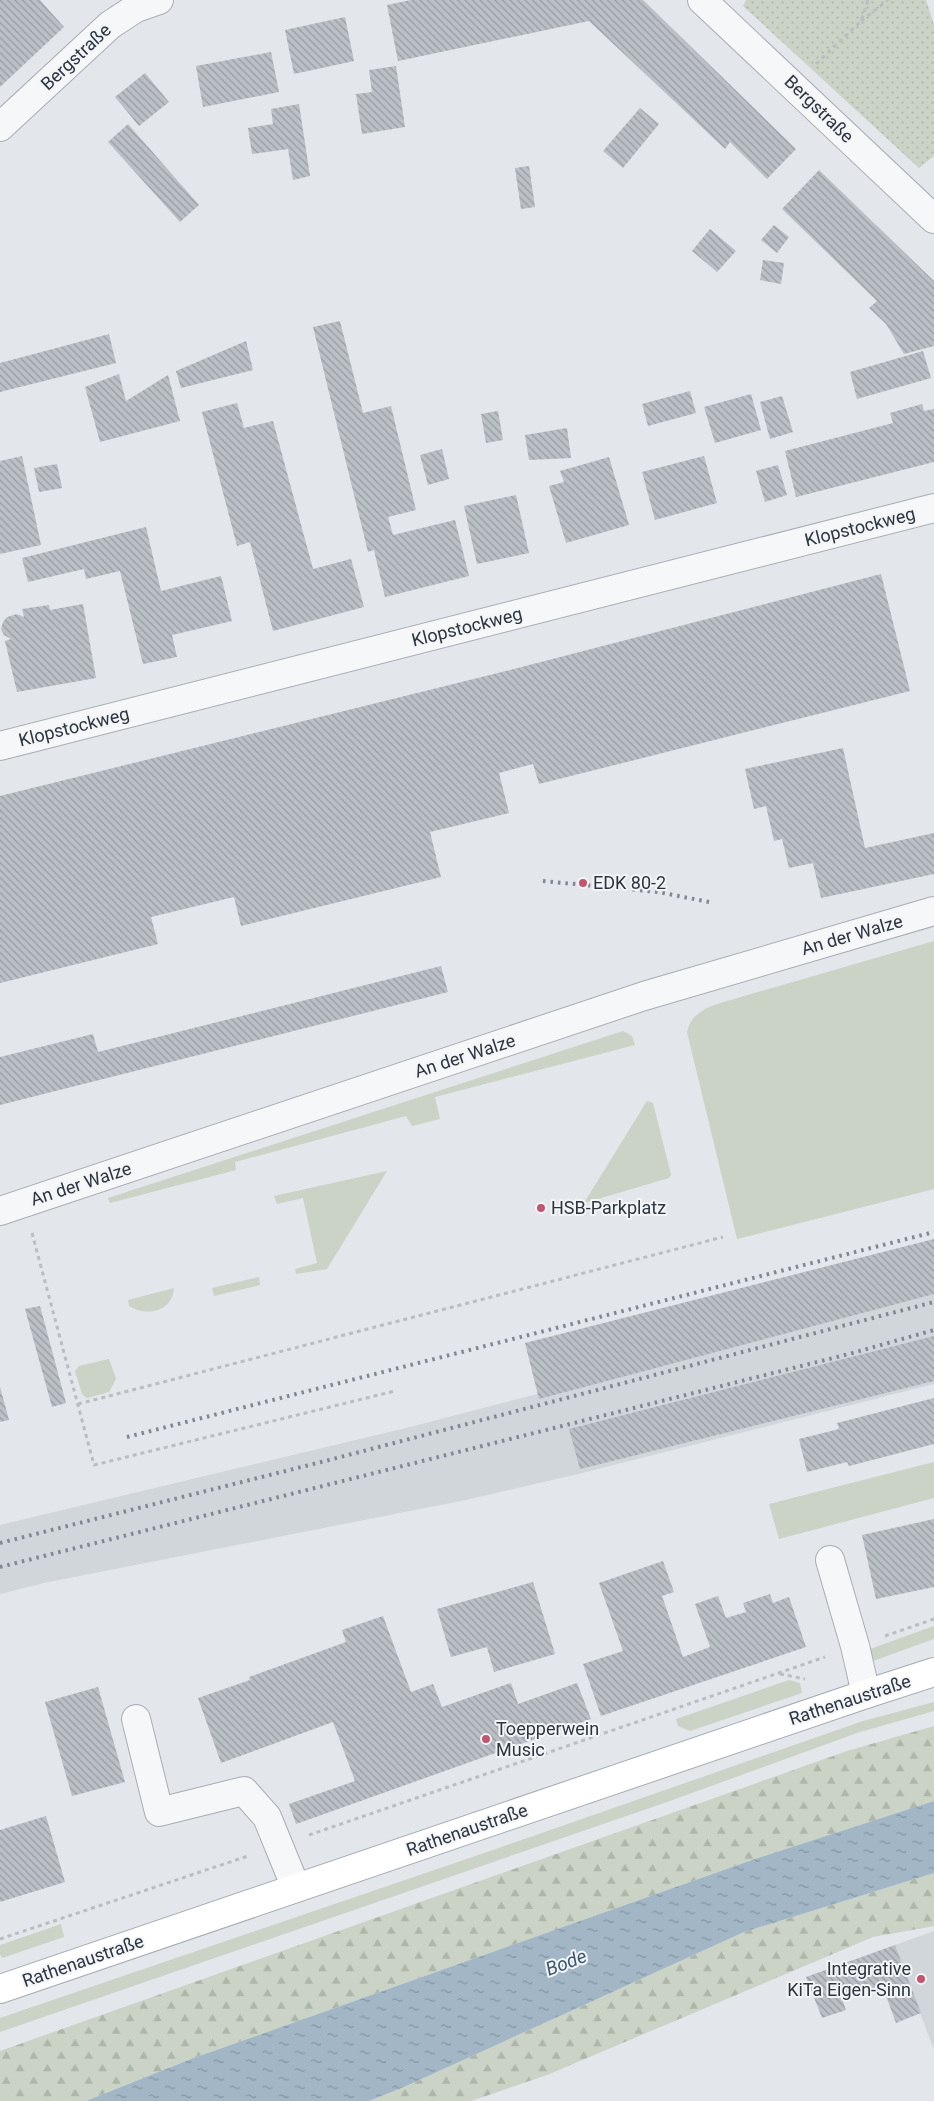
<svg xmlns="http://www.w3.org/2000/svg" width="934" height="2101" font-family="Roboto,sans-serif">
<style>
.built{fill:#d1d6db}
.grass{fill:#cad3c5}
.forest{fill:url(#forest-firs)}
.park{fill:url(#park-dots)}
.water{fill:url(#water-ripples)}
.building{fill:url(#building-back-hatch)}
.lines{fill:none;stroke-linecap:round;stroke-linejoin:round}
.minor-casing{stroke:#a9adb4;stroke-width:30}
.major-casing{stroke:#a4acb4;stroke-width:30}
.path{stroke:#babdc1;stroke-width:3;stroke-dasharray:4 4;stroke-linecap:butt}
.minor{stroke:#f6f7f8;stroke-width:28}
.major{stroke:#fff;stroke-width:28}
.rail{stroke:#7e8792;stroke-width:4;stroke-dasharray:2.5 5;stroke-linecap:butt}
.poi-dot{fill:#c1566f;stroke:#f3f5f7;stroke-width:2}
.labels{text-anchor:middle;stroke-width:4;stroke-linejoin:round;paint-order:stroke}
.street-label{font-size:18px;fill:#2d3540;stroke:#f3f5f7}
.poi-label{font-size:18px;fill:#2d3540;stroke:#f3f5f7;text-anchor:start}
.water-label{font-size:19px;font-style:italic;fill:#3b5770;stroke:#f3f5f7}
</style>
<defs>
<pattern id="forest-firs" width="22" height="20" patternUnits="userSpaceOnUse" patternTransform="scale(1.25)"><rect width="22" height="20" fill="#cad3c5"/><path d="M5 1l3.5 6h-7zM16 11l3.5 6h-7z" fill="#aeb6aa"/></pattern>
<pattern id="park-dots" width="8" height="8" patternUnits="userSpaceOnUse" patternTransform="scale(1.25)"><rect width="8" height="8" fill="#cad3c5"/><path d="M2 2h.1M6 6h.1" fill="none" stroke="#aeb6aa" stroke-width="1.8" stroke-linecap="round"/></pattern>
<pattern id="water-ripples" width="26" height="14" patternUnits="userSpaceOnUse" patternTransform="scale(1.25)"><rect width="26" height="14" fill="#a2b6c6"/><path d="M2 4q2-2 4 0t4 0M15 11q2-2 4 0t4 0" fill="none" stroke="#8495a2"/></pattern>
<pattern id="building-back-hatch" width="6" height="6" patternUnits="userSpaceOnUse" patternTransform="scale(1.25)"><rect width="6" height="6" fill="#bbc0c6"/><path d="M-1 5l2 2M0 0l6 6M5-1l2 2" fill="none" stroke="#989da2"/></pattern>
</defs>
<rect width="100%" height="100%" fill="#e3e6ea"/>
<g class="built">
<path d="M 934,1291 L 934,1384 L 578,1474 L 466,1500 L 44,1583 L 0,1594 L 0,1525 L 406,1428 Z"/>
<path d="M 934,1931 L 934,2050 L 895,1945 Z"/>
</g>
<g class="grass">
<path d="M 934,941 L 934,1189 L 737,1239 L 687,1032 C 690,1016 703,1009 717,1004 Z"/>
<path d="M 623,1031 L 632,1036 L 635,1045 L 435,1097 L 440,1119 L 412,1126 L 406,1116 L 235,1162 L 236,1170 L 110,1203 L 108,1198 Z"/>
<path d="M 647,1101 L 653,1103 L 671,1175 L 669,1178 L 584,1203 Z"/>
<path d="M 387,1171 L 327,1269 L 296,1274 L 295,1269 L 317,1263 L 303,1198 L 277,1204 L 274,1196 Z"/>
<path d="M 259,1277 L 260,1285 L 214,1296 L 212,1288 Z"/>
<path d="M 174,1288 C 172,1312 147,1317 129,1306 L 128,1300 Z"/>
<path d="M 109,1359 L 116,1379 L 109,1392 L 87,1398 L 82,1394 L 75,1371 L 79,1366 Z"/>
<path d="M 934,1462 L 934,1498 L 779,1539 L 769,1504 Z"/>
<path d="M 934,1626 L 934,1639 L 873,1661 L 870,1649 Z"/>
<path d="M 789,1680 L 800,1683 L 802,1693 L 690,1731 L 678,1726 L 676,1719 Z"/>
<path d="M 934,1702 L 934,1711 L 860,1732 L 667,1802 L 0,2032 L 0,2018 L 493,1850 L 863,1721 Z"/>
<path d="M 61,1924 L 64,1937 L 2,1958 L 0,1954 L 0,1945 Z"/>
</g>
<g class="forest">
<path d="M 934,1726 L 934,1801 L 752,1860 L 191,2059 L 86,2101 L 0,2101 L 0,2051 L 847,1751 Z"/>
<path d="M 934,1873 L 934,1926 L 873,1937 L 547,2075 L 471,2101 L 369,2101 L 404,2087 L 744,1932 Z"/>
</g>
<path class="park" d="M 746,0 L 926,0 L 934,25 L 934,156 L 919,168 L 743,6 Z"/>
<path class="water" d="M 934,1801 L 934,1873 L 744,1932 L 404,2087 L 369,2101 L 86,2101 L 191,2059 L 752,1860 Z"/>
<g class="building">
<path d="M 0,0 L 40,0 L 64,27 L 0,87 Z"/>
<path d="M 411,0 L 643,0 L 796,149 L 767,179 L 730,142 L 725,149 L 589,21 L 398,61 L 387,5 Z"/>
<path d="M 345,17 L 354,61 L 294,74 L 285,30 Z"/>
<path d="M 271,52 L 279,92 L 203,107 L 196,66 Z"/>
<path d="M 396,66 L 405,127 L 362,134 L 356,94 L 372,92 L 369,70 Z"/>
<path d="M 145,73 L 169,102 L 139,126 L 115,97 Z"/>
<path d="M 299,104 L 310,176 L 293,180 L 288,149 L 252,154 L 248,128 L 273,124 L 271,109 Z"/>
<path d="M 640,108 L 659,124 L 623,168 L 603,151 Z"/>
<path d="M 128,124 L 199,205 L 180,222 L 108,142 Z"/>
<path d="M 529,166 L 535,207 L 521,209 L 515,168 Z"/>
<path d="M 819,170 L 934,281 L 934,346 L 904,354 L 886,324 L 869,308 L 877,301 L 782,209 Z"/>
<path d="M 774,225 L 789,237 L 777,253 L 761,240 Z"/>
<path d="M 710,229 L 736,251 L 717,272 L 692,251 Z"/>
<path d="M 763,260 L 784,263 L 781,284 L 760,280 Z"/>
<path d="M 340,321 L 363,413 L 391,406 L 416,510 L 388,517 L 393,535 L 455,520 L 469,576 L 385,597 L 374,550 L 368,552 L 313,327 Z"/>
<path d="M 109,334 L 116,363 L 0,392 L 0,363 Z"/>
<path d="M 246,341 L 253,370 L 181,388 L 176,371 Z"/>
<path d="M 923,351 L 931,378 L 857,399 L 850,372 Z"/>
<path d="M 119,374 L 126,401 L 168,375 L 180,421 L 100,442 L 85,387 Z"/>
<path d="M 690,391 L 696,413 L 648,426 L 642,404 Z"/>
<path d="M 751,394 L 761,430 L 715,443 L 704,407 Z"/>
<path d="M 782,396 L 793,432 L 770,439 L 760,402 Z"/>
<path d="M 237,403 L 244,428 L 273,421 L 313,569 L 351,559 L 364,607 L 273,631 L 250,542 L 237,546 L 202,412 Z"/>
<path d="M 922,404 L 924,411 L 934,409 L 934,462 L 796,497 L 785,451 L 893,423 L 890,413 Z"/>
<path d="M 498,411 L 503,440 L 486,443 L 481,414 Z"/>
<path d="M 567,428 L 571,458 L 529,460 L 525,435 Z"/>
<path d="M 442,449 L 449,479 L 428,485 L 420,455 Z"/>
<path d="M 22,456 L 41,545 L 0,554 L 0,461 Z"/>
<path d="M 704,456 L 717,503 L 655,520 L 642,472 Z"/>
<path d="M 609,457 L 629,525 L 566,543 L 549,486 L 564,482 L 560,471 Z"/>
<path d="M 57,464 L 62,488 L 39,492 L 34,468 Z"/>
<path d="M 778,465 L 787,495 L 765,502 L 756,471 Z"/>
<path d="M 516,495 L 529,553 L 477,564 L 464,506 Z"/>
<path d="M 146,527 L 161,591 L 221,576 L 232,621 L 172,635 L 177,657 L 143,664 L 120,571 L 86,579 L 84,569 L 28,582 L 22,558 Z"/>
<path d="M 881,574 L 910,691 L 539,784 L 533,764 L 499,773 L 509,813 L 430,832 L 441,877 L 241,926 L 234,897 L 151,917 L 158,944 L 0,983 L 0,796 L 510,670 Z"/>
<path d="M 83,604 L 96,678 L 17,692 L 5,641 L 11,639 L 4,635 L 1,629 L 3,622 L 7,617 L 17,614 L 24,617 L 22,609 L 49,605 L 50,610 Z"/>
<path d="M 843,748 L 865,848 L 934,833 L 934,874 L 821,898 L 813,863 L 789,868 L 782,839 L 774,841 L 766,806 L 754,809 L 745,769 Z"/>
<path d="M 441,966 L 448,992 L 0,1105 L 0,1057 L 93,1034 L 98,1052 Z"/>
<path d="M 934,1239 L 934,1294 L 539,1399 L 525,1343 Z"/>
<path d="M 40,1306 L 66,1403 L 52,1407 L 25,1309 Z"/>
<path d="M 934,1336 L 934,1381 L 580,1469 L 569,1429 Z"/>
<path d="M 0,1387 L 9,1420 L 0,1422 Z"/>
<path d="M 934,1398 L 934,1444 L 849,1466 L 847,1462 L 807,1472 L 799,1439 L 839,1429 L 837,1423 Z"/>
<path d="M 934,1519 L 934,1587 L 876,1599 L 862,1535 Z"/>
<path d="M 663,1561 L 674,1592 L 662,1596 L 683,1657 L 710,1647 L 695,1604 L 718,1596 L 726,1618 L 746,1612 L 743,1603 L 770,1594 L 773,1603 L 789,1597 L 806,1647 L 601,1716 L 583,1664 L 623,1651 L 599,1583 Z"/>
<path d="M 533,1582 L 555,1654 L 494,1672 L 487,1647 L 451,1657 L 437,1609 Z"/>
<path d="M 383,1616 L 411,1692 L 433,1684 L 442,1707 L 511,1683 L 518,1704 L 577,1683 L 591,1719 L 296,1824 L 289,1804 L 355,1781 L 333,1722 L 221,1763 L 198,1698 L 250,1680 L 249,1677 L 346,1642 L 342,1630 Z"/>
<path d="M 98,1687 L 125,1782 L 72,1796 L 45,1702 Z"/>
<path d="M 46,1816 L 65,1882 L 0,1902 L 0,1830 Z"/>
<path d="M 895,1945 L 921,2013 L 896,2023 L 882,1985 L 842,1999 L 846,2010 L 822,2018 L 806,1977 Z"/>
</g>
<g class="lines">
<defs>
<g id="minor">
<path d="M 702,0 L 934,219"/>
<path d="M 0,127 L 110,25 L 136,8 L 159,0"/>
<path d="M 0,746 L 934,508"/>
<path d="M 0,1211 L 644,996 L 934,911"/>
<path d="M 830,1560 L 855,1646 L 866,1694"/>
<path d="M 136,1719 L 159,1812 L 244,1791 L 267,1817 L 296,1888"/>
</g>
<path id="major" d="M 0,1989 L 866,1694 L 934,1672"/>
</defs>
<use href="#minor" class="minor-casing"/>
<use href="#major" class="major-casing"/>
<g class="path">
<path d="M 861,21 L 888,0"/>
<path d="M 816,64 L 861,21 L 868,0"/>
<path d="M 32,1233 L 94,1465 L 395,1391"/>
<path d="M 78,1404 L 723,1237"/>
<path d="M 885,1636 L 934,1619"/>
<path d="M 780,1674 L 805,1679"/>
<path d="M 309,1835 L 825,1657"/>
<path d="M 0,1939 L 248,1856"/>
</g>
<use href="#minor" class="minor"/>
<use href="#major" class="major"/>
<g class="rail">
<path d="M 543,881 L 658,892 L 709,902"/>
<path d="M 127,1437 L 934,1232"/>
<path d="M 0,1543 L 329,1460 L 934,1302"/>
<path d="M 0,1567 L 849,1354 L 934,1330"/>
</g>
</g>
<g class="poi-dot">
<circle cx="583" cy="883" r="5"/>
<circle cx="541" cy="1208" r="5"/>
<circle cx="486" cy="1739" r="5"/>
<circle cx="921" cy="1979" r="5"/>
</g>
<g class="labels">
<g class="street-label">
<text transform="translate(76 57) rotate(-43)" y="6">Bergstraße</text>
<text transform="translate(819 109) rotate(44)" y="6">Bergstraße</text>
<text transform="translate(860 527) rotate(-14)" y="6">Klopstockweg</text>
<text transform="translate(467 627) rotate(-14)" y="6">Klopstockweg</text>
<text transform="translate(74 727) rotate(-14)" y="6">Klopstockweg</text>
<text transform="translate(852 935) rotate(-16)" y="6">An der Walze</text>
<text transform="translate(465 1056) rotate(-18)" y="6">An der Walze</text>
<text transform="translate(81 1184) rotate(-18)" y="6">An der Walze</text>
<text transform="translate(850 1700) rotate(-18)" y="6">Rathenaustraße</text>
<text transform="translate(467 1830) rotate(-19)" y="6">Rathenaustraße</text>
<text transform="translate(83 1961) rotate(-19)" y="6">Rathenaustraße</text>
</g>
<g class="poi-label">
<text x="593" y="889">EDK 80-2</text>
<text x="551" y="1214">HSB-Parkplatz</text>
<text x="496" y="1735">Toepperwein<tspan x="496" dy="21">Music</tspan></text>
<text x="911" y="1975" text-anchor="end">Integrative<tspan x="911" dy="21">KiTa Eigen-Sinn</tspan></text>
</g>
<g class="water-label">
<text transform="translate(566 1962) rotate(-21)" y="7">Bode</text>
</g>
</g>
</svg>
